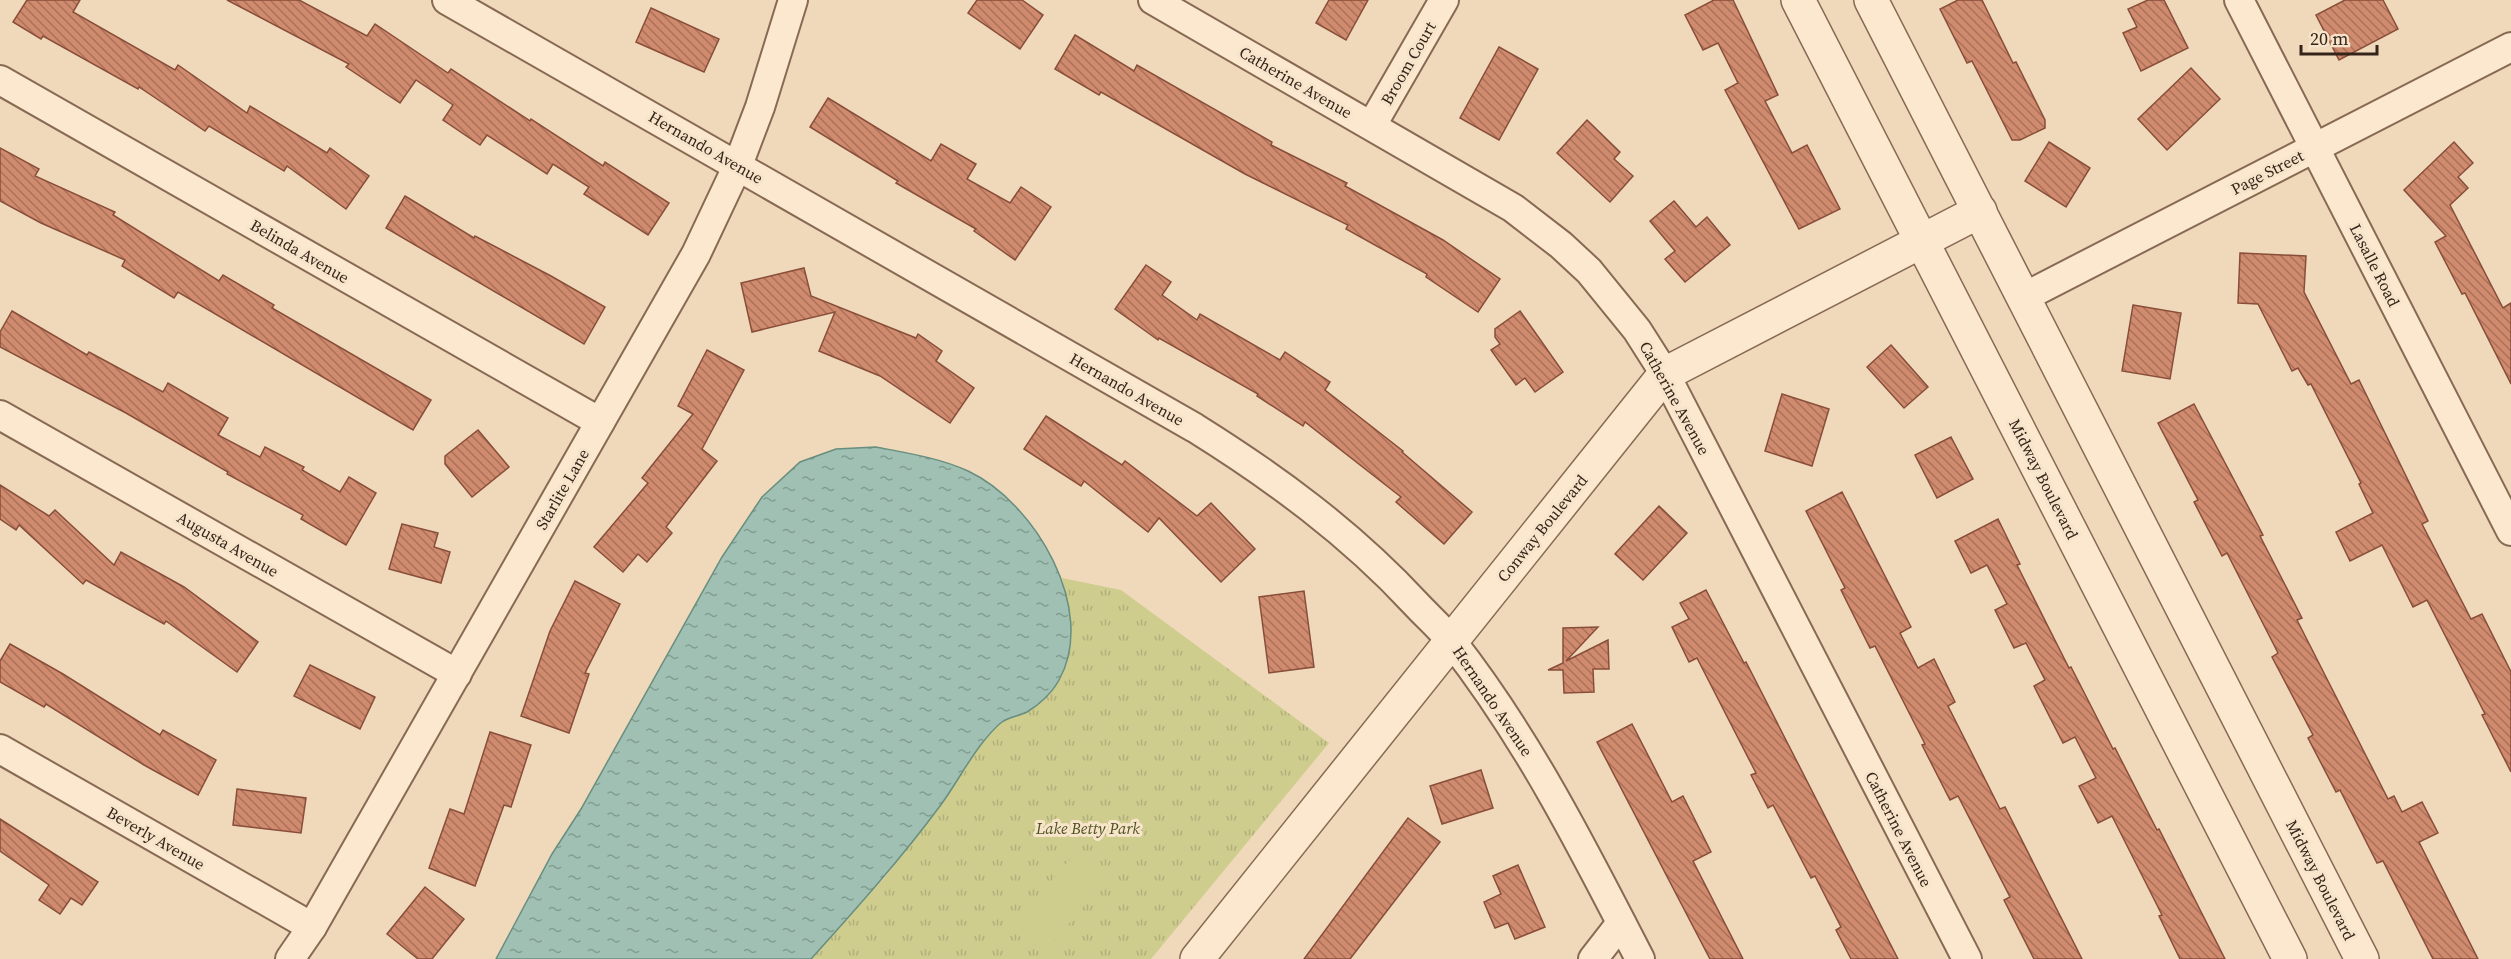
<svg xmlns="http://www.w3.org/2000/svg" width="2511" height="959" font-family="'Source Serif 4',serif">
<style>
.park{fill:url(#park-tufts)}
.pitch{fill:#cecd8e}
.water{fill:url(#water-ripples);stroke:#678e7f;stroke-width:1.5}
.building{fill:url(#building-back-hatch);stroke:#884e39;stroke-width:1.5}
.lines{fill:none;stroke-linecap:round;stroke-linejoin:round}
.minor-casing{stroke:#876954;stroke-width:32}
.tertiary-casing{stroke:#876954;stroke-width:36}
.minor{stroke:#fbe8ce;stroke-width:28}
.tertiary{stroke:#fbe8ce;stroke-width:33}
.labels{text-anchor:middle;stroke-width:6;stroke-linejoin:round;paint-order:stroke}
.street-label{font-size:16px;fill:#35241a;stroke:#f7e4ca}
.park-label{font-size:16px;font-style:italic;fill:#4c531f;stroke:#f7e4ca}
</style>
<defs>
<pattern id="park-tufts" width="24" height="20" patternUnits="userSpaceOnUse" patternTransform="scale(1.5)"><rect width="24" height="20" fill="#cecd8e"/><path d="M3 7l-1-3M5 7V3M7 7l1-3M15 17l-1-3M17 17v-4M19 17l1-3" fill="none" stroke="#b2b07a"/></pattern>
<pattern id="water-ripples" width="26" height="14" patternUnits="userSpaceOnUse" patternTransform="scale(1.5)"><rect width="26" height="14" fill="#9fc0b2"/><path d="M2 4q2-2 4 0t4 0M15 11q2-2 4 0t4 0" fill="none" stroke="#829c90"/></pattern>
<pattern id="building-back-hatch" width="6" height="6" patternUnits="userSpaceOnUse" patternTransform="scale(1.5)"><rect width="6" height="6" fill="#d08b6e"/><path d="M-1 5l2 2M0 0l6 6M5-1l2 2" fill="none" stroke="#aa715a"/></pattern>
</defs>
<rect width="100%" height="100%" fill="#f0d9ba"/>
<path class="park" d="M 1062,578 L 1121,590 L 1329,743 L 1151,959 L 811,959 L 885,877 L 941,805 L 981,744 L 1001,722 L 1027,712 L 1059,680 L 1069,648 L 1070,615 Z"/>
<path class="pitch" d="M 1071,858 L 1102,884 L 1043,955 L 1011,929 Z"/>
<path class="water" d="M 876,447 C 907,453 940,458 968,471 C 1035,502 1098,610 1059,680 C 1052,693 1039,705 1027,712 C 1019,716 1009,717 1002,722 C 995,727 988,736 983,742 C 967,762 955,786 940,806 C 900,860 856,909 811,959 L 496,959 L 552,854 L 581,809 L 722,557 L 762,497 L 800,462 L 836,449 Z"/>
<g class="building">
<path d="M 27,0 L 80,0 L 73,12 L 175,70 L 178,65 L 247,113 L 250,106 L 327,153 L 330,148 L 369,176 L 346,209 L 287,166 L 284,171 L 209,126 L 205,131 L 139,87 L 138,89 L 43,36 L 41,39 L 13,22 Z"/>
<path d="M 227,0 L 299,0 L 367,36 L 375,24 L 448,73 L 451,69 L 530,121 L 531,119 L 603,166 L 605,162 L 669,203 L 648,235 L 584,194 L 589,187 L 553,164 L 547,174 L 487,135 L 480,145 L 443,120 L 453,105 L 416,80 L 400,103 L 346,67 L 349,64 Z"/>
<path d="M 977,0 L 1022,0 L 1043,15 L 1020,49 L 968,13 Z"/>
<path d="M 1329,0 L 1368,0 L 1346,40 L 1316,23 Z"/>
<path d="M 1714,0 L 1733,0 L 1778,95 L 1765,101 L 1792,153 L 1807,145 L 1840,209 L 1799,229 L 1725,90 L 1738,83 L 1718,43 L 1703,50 L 1685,15 Z"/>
<path d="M 1958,0 L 1982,0 L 2013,63 L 2016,62 L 2045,120 L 2045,128 L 2020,140 L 2012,140 L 1972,61 L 1967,63 L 1940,9 Z"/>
<path d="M 2148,0 L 2164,0 L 2188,48 L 2141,71 L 2123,33 L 2137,27 L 2128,9 Z"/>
<path d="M 2345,0 L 2383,0 L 2398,29 L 2339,60 L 2316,15 Z"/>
<path d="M 651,8 L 719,39 L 704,72 L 636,42 Z"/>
<path d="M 1075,35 L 1134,71 L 1137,65 L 1272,142 L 1271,145 L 1347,183 L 1345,186 L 1443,240 L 1500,279 L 1478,312 L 1426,277 L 1427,274 L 1346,229 L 1348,225 L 1245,174 L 1101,92 L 1099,95 L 1055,69 Z"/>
<path d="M 1499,47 L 1538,69 L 1499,140 L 1460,118 Z"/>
<path d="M 2191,68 L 2220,99 L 2167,150 L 2138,119 Z"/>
<path d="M 828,98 L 931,161 L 941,144 L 976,164 L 967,179 L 1010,203 L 1021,187 L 1051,207 L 1015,260 L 974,231 L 976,229 L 896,183 L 898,181 L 810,127 Z"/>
<path d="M 1587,120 L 1620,152 L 1614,159 L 1633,176 L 1610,202 L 1557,153 Z"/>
<path d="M 2049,142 L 2090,168 L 2066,207 L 2025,181 Z"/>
<path d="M 2454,142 L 2473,163 L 2458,177 L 2468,188 L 2450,205 L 2503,308 L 2511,303 L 2511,384 L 2465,293 L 2462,294 L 2435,242 L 2446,236 L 2404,190 Z"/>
<path d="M 0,148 L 39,169 L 35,176 L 115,212 L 113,215 L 219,281 L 223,275 L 274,305 L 272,308 L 431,400 L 413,430 L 178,292 L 174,298 L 122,266 L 125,260 L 41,223 L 0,201 Z"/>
<path d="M 405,196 L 474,238 L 475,236 L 551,276 L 605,307 L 584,344 L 386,228 Z"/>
<path d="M 1674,201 L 1696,227 L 1707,217 L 1730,245 L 1685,282 L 1665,259 L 1675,251 L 1650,221 Z"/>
<path d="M 2240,253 L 2306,256 L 2304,292 L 2351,384 L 2359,380 L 2428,521 L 2422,524 L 2471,619 L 2482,614 L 2511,672 L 2511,772 L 2482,715 L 2485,714 L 2427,600 L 2413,607 L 2382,545 L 2350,561 L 2336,532 L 2373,513 L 2359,484 L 2361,483 L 2311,384 L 2308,385 L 2298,368 L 2292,371 L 2258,304 L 2238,303 Z"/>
<path d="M 1146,265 L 1171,282 L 1162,295 L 1197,320 L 1200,314 L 1280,360 L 1285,352 L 1330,382 L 1325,390 L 1403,451 L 1402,452 L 1472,512 L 1444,544 L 1396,502 L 1401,497 L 1305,422 L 1303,426 L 1257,396 L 1258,394 L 1159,338 L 1158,340 L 1115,309 Z"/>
<path d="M 804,268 L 811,296 L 916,338 L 918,334 L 942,351 L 936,361 L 974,388 L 950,423 L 880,376 L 819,351 L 835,312 L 752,332 L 741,283 Z"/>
<path d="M 2133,305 L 2181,313 L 2170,379 L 2122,371 Z"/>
<path d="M 12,311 L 87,355 L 89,352 L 163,392 L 168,383 L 228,418 L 218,435 L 260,457 L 265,447 L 304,467 L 302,470 L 340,492 L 349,477 L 376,493 L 346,545 L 301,519 L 303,515 L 227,474 L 228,472 L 126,413 L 0,347 L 0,332 Z"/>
<path d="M 1520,311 L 1563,372 L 1535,392 L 1525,378 L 1516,385 L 1491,350 L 1500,344 L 1495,337 L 1495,329 Z"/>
<path d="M 1891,345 L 1928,387 L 1904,408 L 1867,367 Z"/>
<path d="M 707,350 L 744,370 L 702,449 L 717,461 L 666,527 L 672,533 L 647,562 L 638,554 L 623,572 L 594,547 L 648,483 L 642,478 L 693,414 L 678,406 Z"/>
<path d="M 1782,394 L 1829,409 L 1812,466 L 1765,451 Z"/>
<path d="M 2194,404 L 2263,535 L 2260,536 L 2302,618 L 2297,620 L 2388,799 L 2394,796 L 2402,812 L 2422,802 L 2438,833 L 2419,842 L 2478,959 L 2433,959 L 2383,861 L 2377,863 L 2340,790 L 2336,792 L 2308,738 L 2313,735 L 2272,657 L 2278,653 L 2227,553 L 2222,556 L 2194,502 L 2198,500 L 2158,423 Z"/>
<path d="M 1046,416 L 1122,465 L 1125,461 L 1197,516 L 1211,503 L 1255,549 L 1221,582 L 1159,518 L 1148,532 L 1084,481 L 1081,486 L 1024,449 Z"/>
<path d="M 478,430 L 509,467 L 472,497 L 445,464 L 445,456 Z"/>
<path d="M 1951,437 L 1973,479 L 1937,498 L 1915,455 Z"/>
<path d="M 0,485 L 49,516 L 55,510 L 114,565 L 121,552 L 184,587 L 258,642 L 237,672 L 166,621 L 164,624 L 86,580 L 83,584 L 19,525 L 16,530 L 0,519 Z"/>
<path d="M 1842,492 L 1911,627 L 1900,633 L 1918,668 L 1934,659 L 1955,702 L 1948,706 L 2000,809 L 2005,807 L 2082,959 L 2034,959 L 2004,900 L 2010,897 L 1958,796 L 1950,800 L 1922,745 L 1925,744 L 1875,646 L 1870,648 L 1841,590 L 1845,588 L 1806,511 Z"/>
<path d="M 1659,506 L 1687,533 L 1643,580 L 1615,554 Z"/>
<path d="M 1998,519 L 2020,564 L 2017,565 L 2069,668 L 2071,667 L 2113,749 L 2115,748 L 2157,830 L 2159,829 L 2225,959 L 2180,959 L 2159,916 L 2162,915 L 2112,816 L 2098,823 L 2079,786 L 2096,778 L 2075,737 L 2063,743 L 2034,686 L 2045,680 L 2026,643 L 2014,648 L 1995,610 L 2007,604 L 1987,565 L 1971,573 L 1955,541 Z"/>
<path d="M 402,524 L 438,533 L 434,547 L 450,552 L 441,583 L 389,569 Z"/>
<path d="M 575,581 L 620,604 L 585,673 L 589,674 L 569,733 L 521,716 L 550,631 Z"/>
<path d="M 1706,590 L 1744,663 L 1746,662 L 1898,959 L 1851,959 L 1836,930 L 1841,927 L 1815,876 L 1811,878 L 1773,805 L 1768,808 L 1751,775 L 1756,773 L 1697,658 L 1689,662 L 1672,627 L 1689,619 L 1680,603 Z"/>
<path d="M 1304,591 L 1314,667 L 1269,673 L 1259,597 Z"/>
<path d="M 1598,627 L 1566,661 L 1608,640 L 1609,669 L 1593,669 L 1594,692 L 1564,693 L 1563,670 L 1548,670 L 1563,663 L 1563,628 Z"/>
<path d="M 10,644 L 63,674 L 160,735 L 163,730 L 216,760 L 198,795 L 144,765 L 46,704 L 44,707 L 0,682 L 0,661 Z"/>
<path d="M 310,665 L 375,697 L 360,729 L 294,696 Z"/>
<path d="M 1632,724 L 1672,802 L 1683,796 L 1711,852 L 1693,861 L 1743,959 L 1710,959 L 1597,742 Z"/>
<path d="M 490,732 L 531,745 L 511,807 L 504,805 L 475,886 L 429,868 L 450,809 L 464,814 Z"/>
<path d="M 1481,770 L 1493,808 L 1442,824 L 1430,786 Z"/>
<path d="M 237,789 L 306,798 L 301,833 L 233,825 Z"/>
<path d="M 1408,818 L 1440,842 L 1350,959 L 1304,959 Z"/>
<path d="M 0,819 L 98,882 L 82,905 L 71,898 L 60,914 L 39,900 L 49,885 L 0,851 Z"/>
<path d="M 1518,865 L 1545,927 L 1515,939 L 1508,923 L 1495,928 L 1484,902 L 1501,894 L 1493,876 Z"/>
<path d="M 425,887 L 464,919 L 432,959 L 418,959 L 387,934 Z"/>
</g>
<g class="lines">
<defs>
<g id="minor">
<path d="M 447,0 L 1195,428 C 1275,478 1350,533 1415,603 C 1427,616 1441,628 1452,642 C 1528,739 1584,850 1640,959"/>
<path d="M 1153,0 L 1513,208 L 1561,245 L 1589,271 L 1637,330 L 1665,374 L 1967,959"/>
<path d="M 2239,0 L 2511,531"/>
<path d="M 0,80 L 600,422"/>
<path d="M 1372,125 L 1444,0"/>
<path d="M 2024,297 L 2511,47"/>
<path d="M 0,415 L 457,674"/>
<path d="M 0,749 L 312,927"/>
<path d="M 290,959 L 312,927 L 696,254 L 738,165 L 760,107 L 793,0"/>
<path d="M 1593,959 L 1621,923"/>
</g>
<g id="tertiary">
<path d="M 1798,0 L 2290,959"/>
<path d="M 1871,0 L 2362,959"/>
<path d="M 1197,959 L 1665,374 L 1980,211"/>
</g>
</defs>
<use href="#minor" class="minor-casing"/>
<use href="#tertiary" class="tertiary-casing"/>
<use href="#minor" class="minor"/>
<use href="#tertiary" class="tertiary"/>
</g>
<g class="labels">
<g class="street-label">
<text transform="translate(1408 63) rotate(-60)" y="6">Broom Court</text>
<text transform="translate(1296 82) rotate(30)" y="6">Catherine Avenue</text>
<text transform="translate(706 147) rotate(30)" y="6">Hernando Avenue</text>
<text transform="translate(2267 172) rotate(-27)" y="6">Page Street</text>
<text transform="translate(300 251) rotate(30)" y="6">Belinda Avenue</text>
<text transform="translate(2375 265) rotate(63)" y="6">Lasalle Road</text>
<text transform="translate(1127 389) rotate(30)" y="6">Hernando Avenue</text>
<text transform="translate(1675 398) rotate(61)" y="6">Catherine Avenue</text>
<text transform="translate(2044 479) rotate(63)" y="6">Midway Boulevard</text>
<text transform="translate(562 489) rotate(-60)" y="6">Starlite Lane</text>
<text transform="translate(1542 528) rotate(-51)" y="6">Conway Boulevard</text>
<text transform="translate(228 544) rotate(30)" y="6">Augusta Avenue</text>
<text transform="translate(1493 701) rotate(56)" y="6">Hernando Avenue</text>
<text transform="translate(1899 829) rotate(63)" y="6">Catherine Avenue</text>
<text transform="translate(156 838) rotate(30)" y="6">Beverly Avenue</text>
<text transform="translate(2321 880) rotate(63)" y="6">Midway Boulevard</text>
</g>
<g class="park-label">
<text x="1088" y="834">Lake Betty Park</text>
</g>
</g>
<path d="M2301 45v9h76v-9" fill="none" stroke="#35241a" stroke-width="3"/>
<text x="2310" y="45" font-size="18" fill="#35241a" stroke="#f7e4ca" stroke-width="4.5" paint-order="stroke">20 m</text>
</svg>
